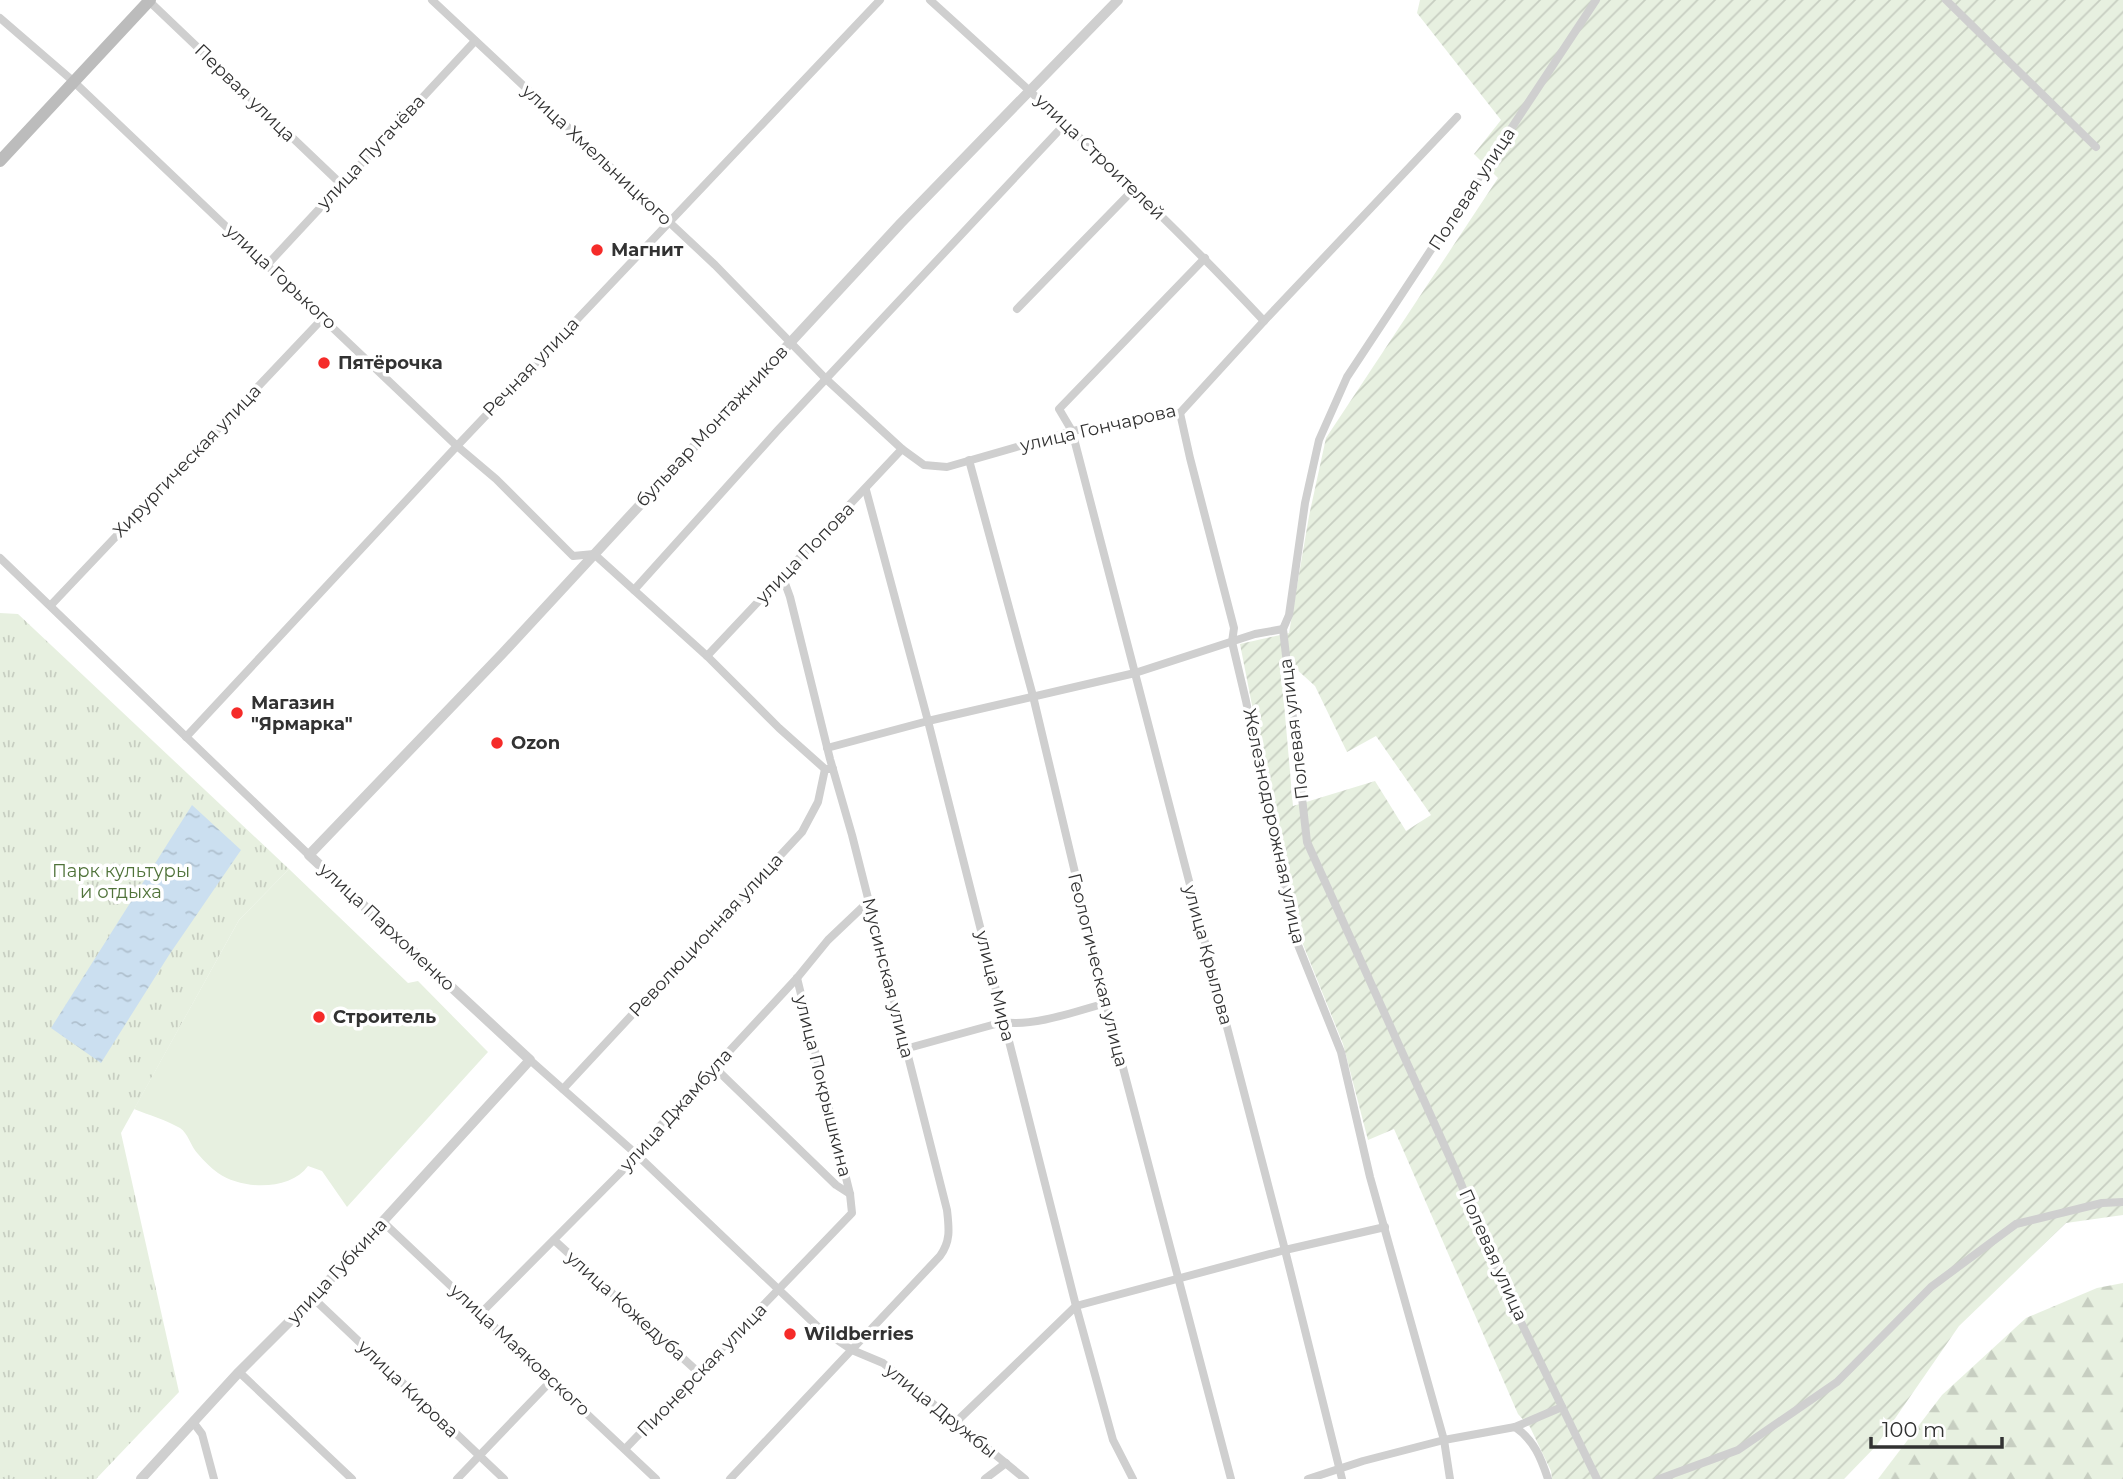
<svg xmlns="http://www.w3.org/2000/svg" width="2123" height="1479" font-family="Montserrat,sans-serif">
<style>
.grass{fill:url(#grass-tufts)}
.forest{fill:url(#forest-firs)}
.garden{fill:url(#garden-furrows);fill-rule:evenodd}
.pitch{fill:#e7f0e0}
.water{fill:url(#water-ripples)}
.lines{fill:none;stroke-linecap:round;stroke-linejoin:round}
.minor{stroke:#cfcfcf;stroke-width:8}
.tertiary{stroke:#cfcfcf;stroke-width:10}
.secondary{stroke:#bcbcbc;stroke-width:12}
.poi-dot{fill:#f52b29;stroke:#fff;stroke-width:2.5}
.labels{text-anchor:middle;stroke-width:7;stroke-linejoin:round;paint-order:stroke}
.street-label{font-size:18px;fill:#323232;stroke:#fff}
.poi-label{font-size:18px;font-weight:bold;fill:#323232;stroke:#fff;text-anchor:start}
.park-label{font-size:18px;fill:#50733a;stroke:#fff}
</style>
<defs>
<pattern id="grass-tufts" width="24" height="20" patternUnits="userSpaceOnUse" patternTransform="scale(1.75)"><rect width="24" height="20" fill="#e7f0e0"/><path d="M3 7l-1-3M5 7V3M7 7l1-3M15 17l-1-3M17 17v-4M19 17l1-3" fill="none" stroke="#c7cec1"/></pattern>
<pattern id="forest-firs" width="22" height="20" patternUnits="userSpaceOnUse" patternTransform="scale(1.75)"><rect width="22" height="20" fill="#e7f0e0"/><path d="M5 1l3.5 6h-7zM16 11l3.5 6h-7z" fill="#c7cec1"/></pattern>
<pattern id="garden-furrows" width="10" height="10" patternUnits="userSpaceOnUse" patternTransform="scale(1.75)"><rect width="10" height="10" fill="#e7f0e0"/><path d="M-1 1l2-2M0 10L10 0M9 11l2-2" fill="none" stroke="#c7cec1"/></pattern>
<pattern id="water-ripples" width="26" height="14" patternUnits="userSpaceOnUse" patternTransform="scale(1.75)"><rect width="26" height="14" fill="#cbdff0"/><path d="M2 4q2-2 4 0t4 0M15 11q2-2 4 0t4 0" fill="none" stroke="#afc0ce"/></pattern>
</defs>
<rect width="100%" height="100%" fill="#fff"/>
<path class="grass" d="M 0,613 L 18,614 L 289,869 L 239,920 L 121,1133 L 179,1392 L 96,1479 L 0,1479 Z"/>
<path class="forest" d="M 2123,1283 L 2123,1479 L 1878,1479 L 1942,1395 L 2026,1318 L 2097,1288 Z"/>
<path class="garden" d="M 1420,0 L 2123,0 L 2123,1215 L 2066,1223 L 1959,1326 L 1876,1446 L 1844,1479 L 1552,1479 L 1551,1471 L 1530,1427 L 1518,1414 L 1394,1129 L 1368,1140 L 1343,1044 L 1300,937 L 1285,873 L 1240,644 L 1289,633 L 1309,516 L 1326,438 L 1498,178 L 1474,154 L 1501,120 L 1417,13 ZM 1293,666 L 1315,686 L 1347,752 L 1376,736 L 1431,815 L 1406,831 L 1375,781 L 1293,806 L 1281,669 Z"/>
<path class="pitch" d="M 289,869 L 408,983 L 418,981 L 488,1052 L 347,1207 L 322,1171 L 308,1166 C 290,1191 242,1190 218,1173 C 211,1168 204,1161 198,1154 C 191,1147 188,1133 180,1128 C 166,1120 149,1115 134,1109 L 239,920 Z"/>
<path class="water" d="M 192,805 L 241,850 L 169,955 L 101,1063 L 51,1028 Z"/>
<g class="lines">
<g class="minor">
<path d="M 432,0 L 715,265 L 826,379 L 902,449 L 924,465 L 947,467 L 1072,431 L 1180,413 L 1264,321 L 1457,117"/>
<path d="M 930,0 C 1045,104 1158,208 1264,321"/>
<path d="M 1596,0 L 1347,377 L 1319,440 L 1305,503 L 1289,615 L 1283,629 L 1307,842 L 1455,1169 L 1501,1281 L 1597,1479"/>
<path d="M 1946,0 L 2096,147"/>
<path d="M 149,1 L 341,184"/>
<path d="M 0,18 L 73,81 L 457,446 L 496,479 L 573,556 L 594,554 L 707,656 L 779,728 L 825,769 L 833,769"/>
<path d="M 1205,258 L 1059,409 L 1072,431 L 1285,1250 L 1342,1479"/>
<path d="M 268,264 L 475,41"/>
<path d="M 1017,309 L 1134,189"/>
<path d="M 1180,413 L 1190,458 L 1234,628 L 1232,642 L 1246,701 L 1290,916 L 1298,945 L 1341,1052 L 1370,1177 L 1444,1440 L 1450,1479"/>
<path d="M 969,460 L 1033,696 L 1106,1003 L 1231,1479"/>
<path d="M 866,490 L 928,721 L 1076,1306 L 1113,1440 L 1133,1479"/>
<path d="M 0,558 L 309,855"/>
<path d="M 634,590 L 778,430 L 1064,125"/>
<path d="M 51,605 L 324,317"/>
<path d="M 707,656 L 902,449"/>
<path d="M 186,737 L 457,446 L 880,0"/>
<path d="M 827,748 L 928,721 L 1135,673 L 1255,634 L 1283,629"/>
<path d="M 905,1049 L 1003,1022 C 1033,1027 1077,1011 1106,1003"/>
<path d="M 530,1060 L 635,1153 L 818,1327 L 852,1350 L 883,1363 L 1025,1479"/>
<path d="M 714,1067 L 836,1185 L 850,1194"/>
<path d="M 563,1089 L 802,832 L 818,802 L 825,769"/>
<path d="M 383,1222 L 656,1479"/>
<path d="M 554,1240 L 698,1372"/>
<path d="M 313,1298 L 504,1479"/>
<path d="M 481,1313 L 631,1162 L 635,1153 L 797,978 L 828,940 L 868,902"/>
<path d="M 239,1372 L 352,1479"/>
<path d="M 193,1422 L 202,1434 L 214,1479"/>
<path d="M 956,1422 L 1076,1306 L 1285,1250 L 1385,1227"/>
<path d="M 1515,1427 L 1562,1407"/>
<path d="M 625,1449 L 852,1213 L 850,1194 L 797,978"/>
<path d="M 457,1479 L 551,1381"/>
<path d="M 730,1479 L 940,1256 C 951,1241 949,1228 947,1210 L 852,835 L 830,759 L 790,597 L 782,575"/>
<path d="M 985,1479 L 1006,1463"/>
<path d="M 1308,1479 L 1363,1461 L 1444,1440 L 1515,1427 C 1534,1440 1541,1458 1548,1479"/>
<path d="M 1659,1479 L 1738,1450 L 1837,1382 L 1931,1287 L 2016,1224 L 2102,1203 L 2123,1202"/>
</g>
<path class="tertiary" d="M 141,1479 L 239,1372 L 313,1298 L 530,1060 L 309,855 L 502,654 L 901,223 L 1118,0"/>
<path class="secondary" d="M 0,161 L 150,0"/>
</g>
<g class="poi-dot">
<circle cx="597" cy="250" r="7"/>
<circle cx="324" cy="363" r="7"/>
<circle cx="237" cy="713" r="7"/>
<circle cx="497" cy="743" r="7"/>
<circle cx="319" cy="1017" r="7"/>
<circle cx="790" cy="1334" r="7"/>
</g>
<g class="labels">
<g class="street-label">
<text transform="translate(245 93) rotate(44)" y="6">Первая улица</text>
<text transform="translate(371 152) rotate(-47)" y="6">улица Пугачёва</text>
<text transform="translate(597 155) rotate(43)" y="6">улица Хмельницкого</text>
<text transform="translate(1100 157) rotate(44)" y="6">улица Строителей</text>
<text transform="translate(1472 189) rotate(-57)" y="6">Полевая улица</text>
<text transform="translate(281 277) rotate(43)" y="6">улица Горького</text>
<text transform="translate(531 367) rotate(-46)" y="6">Речная улица</text>
<text transform="translate(712 426) rotate(-47)" y="6">бульвар Монтажников</text>
<text transform="translate(1098 428) rotate(-13)" y="6">улица Гончарова</text>
<text transform="translate(187 461) rotate(-46)" y="6">Хирургическая улица</text>
<text transform="translate(805 553) rotate(-46)" y="6">улица Попова</text>
<text transform="translate(1294 729) rotate(-97)" y="6">Полевая улица</text>
<text transform="translate(1274 826) rotate(78)" y="6">Железнодорожная улица</text>
<text transform="translate(387 927) rotate(43)" y="6">улица Пархоменко</text>
<text transform="translate(706 935) rotate(-47)" y="6">Революционная улица</text>
<text transform="translate(1208 955) rotate(75)" y="6">улица Крылова</text>
<text transform="translate(1098 970) rotate(76)" y="6">Геологическая улица</text>
<text transform="translate(888 978) rotate(76)" y="6">Мусинская улица</text>
<text transform="translate(995 986) rotate(76)" y="6">улица Мира</text>
<text transform="translate(823 1086) rotate(76)" y="6">улица Покрышкина</text>
<text transform="translate(676 1110) rotate(-48)" y="6">улица Джамбула</text>
<text transform="translate(1493 1255) rotate(66)" y="6">Полевая улица</text>
<text transform="translate(337 1271) rotate(-47)" y="6">улица Губкина</text>
<text transform="translate(626 1306) rotate(42)" y="6">улица Кожедуба</text>
<text transform="translate(520 1350) rotate(43)" y="6">улица Маяковского</text>
<text transform="translate(702 1370) rotate(-46)" y="6">Пионерская улица</text>
<text transform="translate(408 1389) rotate(44)" y="6">улица Кирова</text>
<text transform="translate(941 1411) rotate(39)" y="6">улица Дружбы</text>
</g>
<g class="poi-label">
<text x="611" y="256">Магнит</text>
<text x="338" y="369">Пятёрочка</text>
<text x="251" y="709">Магазин<tspan x="251" dy="21">"Ярмарка"</tspan></text>
<text x="511" y="749">Ozon</text>
<text x="333" y="1023">Строитель</text>
<text x="804" y="1340">Wildberries</text>
</g>
<g class="park-label">
<text x="121" y="877">Парк культуры<tspan x="121" dy="21">и отдыха</tspan></text>
</g>
</g>
<path d="M1871 1437v10h131v-10" fill="none" stroke="#323232" stroke-width="3.5"/>
<text x="1882" y="1437" font-size="21" fill="#323232" stroke="#ffffff" stroke-width="5" paint-order="stroke">100 m</text>
</svg>
